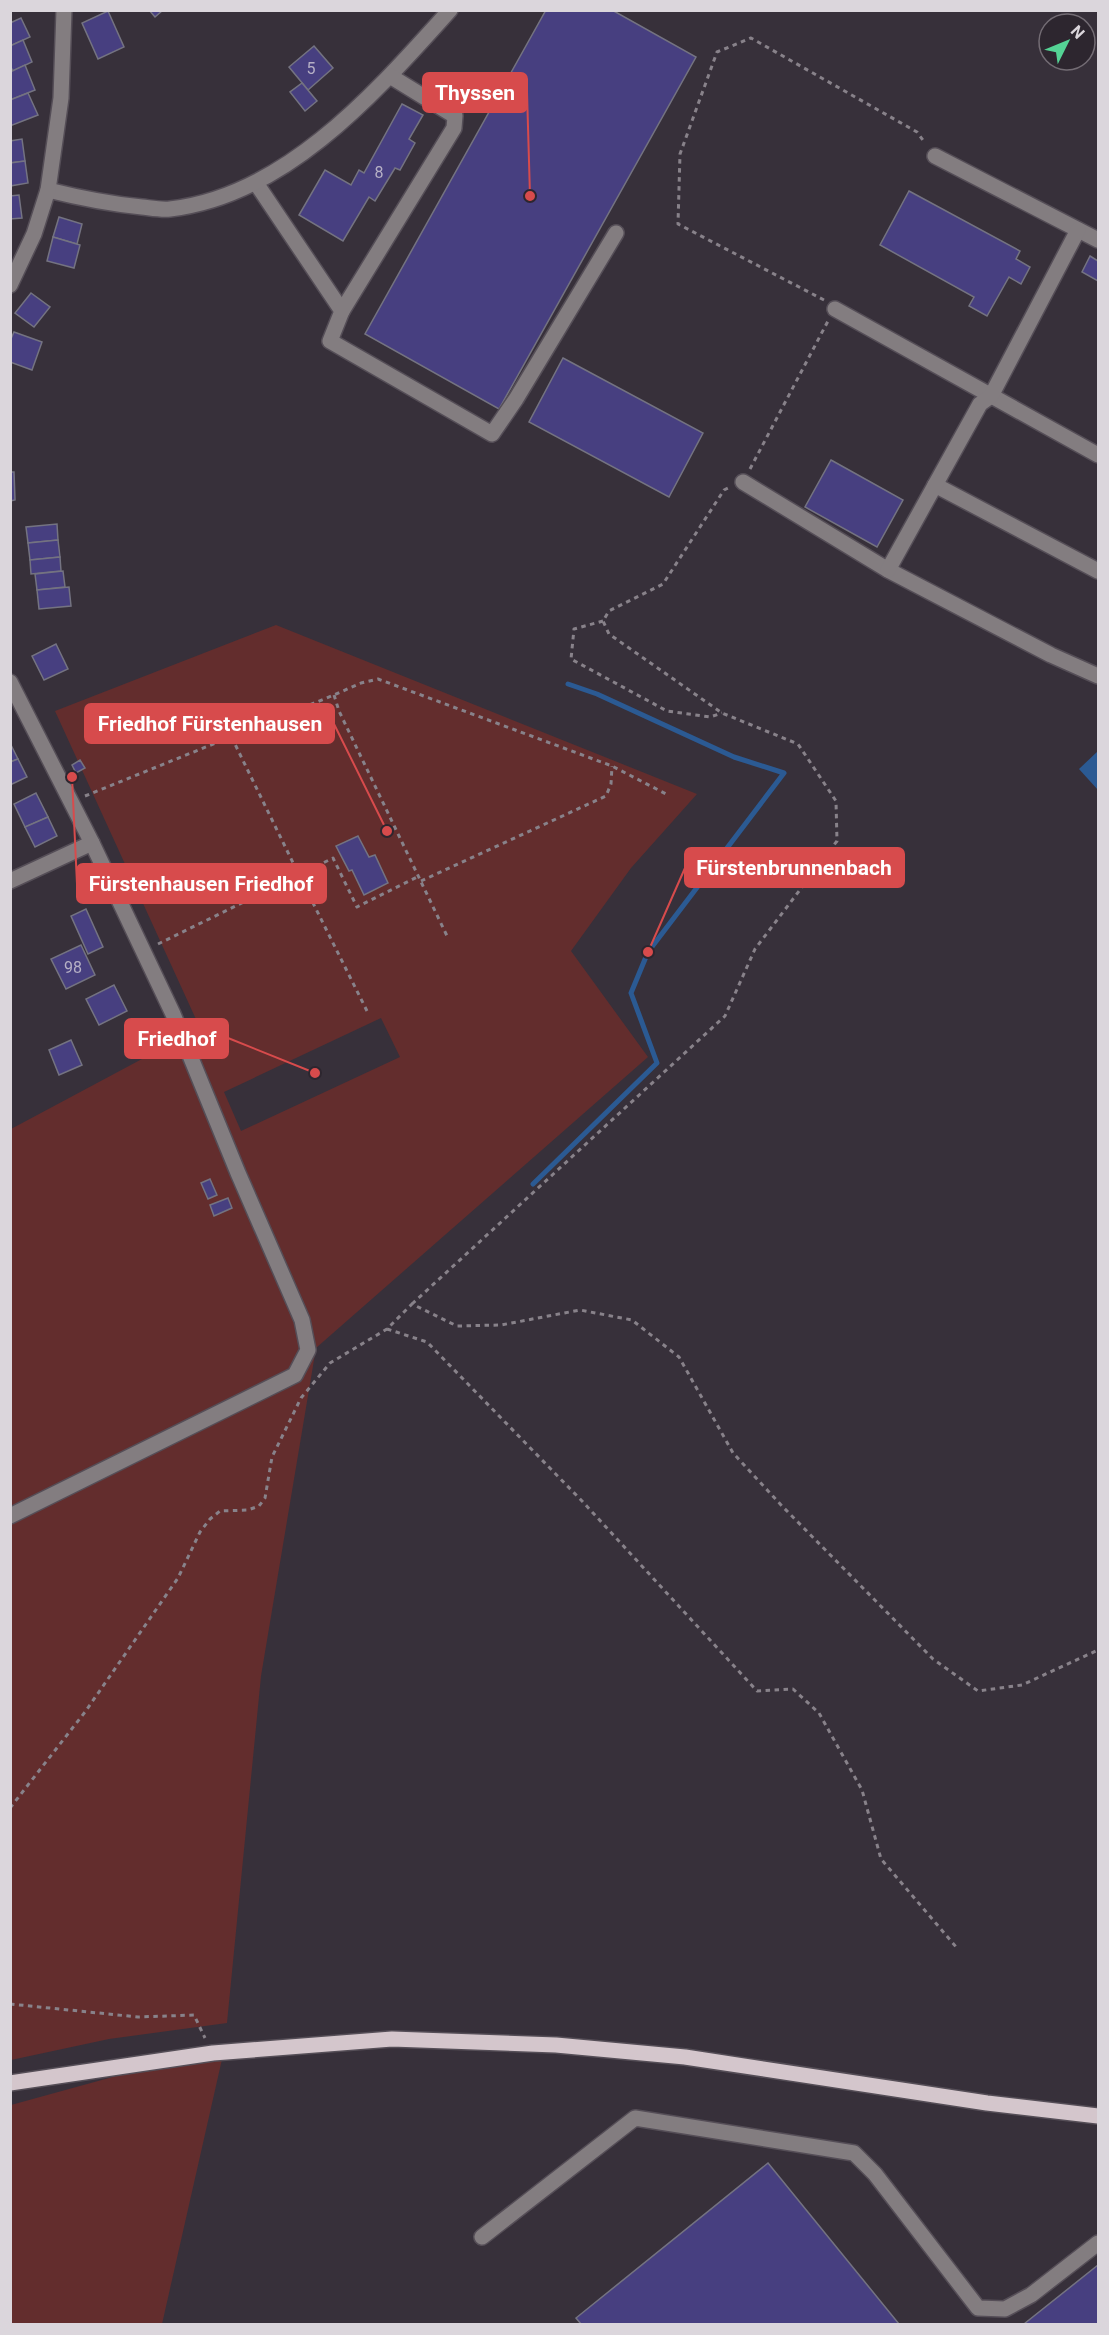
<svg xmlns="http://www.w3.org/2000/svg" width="1109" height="2335" font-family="Roboto,sans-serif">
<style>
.green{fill:#632d2d;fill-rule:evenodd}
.water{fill:#2b5a93}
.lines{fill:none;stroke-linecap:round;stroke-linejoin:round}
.stream{stroke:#2b5a93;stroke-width:5}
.building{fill:#473f80;stroke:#747381;stroke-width:1.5}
.minor-casing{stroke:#554e57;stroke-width:18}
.major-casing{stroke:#554e57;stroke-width:18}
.path{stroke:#88828a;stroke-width:3;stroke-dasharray:4.5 4.5;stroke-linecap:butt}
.minor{stroke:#837d80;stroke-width:15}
.major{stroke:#d4c6cc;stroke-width:15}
.labels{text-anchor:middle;stroke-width:5;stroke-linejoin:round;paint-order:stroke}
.number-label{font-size:16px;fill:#b6b0c5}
.leader{fill:none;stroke:#d74b4c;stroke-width:2}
.callout-dot{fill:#d74b4c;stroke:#2d262f;stroke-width:2}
.callout{fill:#d74b4c;stroke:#d74b4c;stroke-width:2}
.callout-label{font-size:21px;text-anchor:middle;font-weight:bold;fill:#fff}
</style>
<rect width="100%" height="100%" fill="#37303a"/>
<g class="green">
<path d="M 276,625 L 697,794 L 631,868 L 571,951 L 648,1057 L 316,1348 L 261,1676 L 227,2023 L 109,2039 L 11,2060 L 11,1129 L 200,1028 L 55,711 ZM 381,1018 L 400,1057 L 241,1131 L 224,1092 Z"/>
<path d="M 225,2046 L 162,2324 L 11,2324 L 11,2105 Z"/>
</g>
<path class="water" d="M 1098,751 L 1098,790 L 1079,769 Z"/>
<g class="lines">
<path class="stream" d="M 533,1184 L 657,1063 L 631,993 L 648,952 L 784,773 L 734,757 L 597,694 L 568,684"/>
</g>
<g class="building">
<path d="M 149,10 L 163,10 L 155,17 Z"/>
<path d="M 546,10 L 612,10 L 696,57 L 499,409 L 365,334 Z"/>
<path d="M 108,11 L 124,47 L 98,59 L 82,23 Z"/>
<path d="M 21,18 L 30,37 L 10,46 L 10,23 Z"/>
<path d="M 23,40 L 32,62 L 13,71 L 10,66 L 10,46 Z"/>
<path d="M 314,46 L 333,68 L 308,90 L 289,67 Z"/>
<path d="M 25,65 L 35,90 L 10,100 L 10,72 Z"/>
<path d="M 302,83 L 317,101 L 305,111 L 290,92 Z"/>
<path d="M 28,93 L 38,115 L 10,126 L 10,100 Z"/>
<path d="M 402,104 L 423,115 L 409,139 L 415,143 L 400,170 L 395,168 L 375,201 L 369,197 L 343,241 L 299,215 L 325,170 L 351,185 L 359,170 L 364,173 Z"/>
<path d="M 22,139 L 25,161 L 10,163 L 10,141 Z"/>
<path d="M 25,161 L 28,183 L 10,186 L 10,163 Z"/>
<path d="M 909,191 L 1020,251 L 1016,259 L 1030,267 L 1021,284 L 1009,277 L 987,316 L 969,306 L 974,297 L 880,245 Z"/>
<path d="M 19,195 L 22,218 L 10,219 L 10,196 Z"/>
<path d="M 59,217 L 82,224 L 77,244 L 53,237 Z"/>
<path d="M 53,237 L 80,245 L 74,268 L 47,261 Z"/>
<path d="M 1090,256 L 1098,261 L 1098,281 L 1082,272 Z"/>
<path d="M 31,293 L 50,307 L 34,327 L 15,313 Z"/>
<path d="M 14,332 L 42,342 L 32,370 L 10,362 L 10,341 Z"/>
<path d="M 563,358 L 703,433 L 669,497 L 529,422 Z"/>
<path d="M 831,460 L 903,500 L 877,547 L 805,507 Z"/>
<path d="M 10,472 L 14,472 L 15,500 L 10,501 Z"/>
<path d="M 57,524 L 58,540 L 28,543 L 26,527 Z"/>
<path d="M 58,540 L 60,557 L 30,560 L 28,543 Z"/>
<path d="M 60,557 L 61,571 L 31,574 L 30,560 Z"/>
<path d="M 63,571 L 65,587 L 37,590 L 35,574 Z"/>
<path d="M 69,587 L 71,606 L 39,609 L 37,590 Z"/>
<path d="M 56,644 L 68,669 L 44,680 L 32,656 Z"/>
<path d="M 10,743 L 18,759 L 10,762 Z"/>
<path d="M 18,759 L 27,777 L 10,785 L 10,762 Z"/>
<path d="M 80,760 L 85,768 L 76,773 L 72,765 Z"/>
<path d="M 36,793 L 48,817 L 25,827 L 14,804 Z"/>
<path d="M 48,817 L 57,836 L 35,847 L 25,827 Z"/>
<path d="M 358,836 L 369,857 L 375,855 L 388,883 L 364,895 L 352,870 L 349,871 L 336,846 Z"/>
<path d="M 86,909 L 103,947 L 88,954 L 71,916 Z"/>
<path d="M 81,945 L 95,975 L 66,989 L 51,959 Z"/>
<path d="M 114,985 L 127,1011 L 99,1025 L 86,999 Z"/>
<path d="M 71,1040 L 82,1065 L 59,1075 L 49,1050 Z"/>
<path d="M 210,1179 L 217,1195 L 208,1199 L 201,1183 Z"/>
<path d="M 228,1198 L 232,1208 L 214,1216 L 210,1205 Z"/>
<path d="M 768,2163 L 899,2324 L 581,2324 L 576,2318 Z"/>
<path d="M 1098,2265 L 1098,2324 L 1024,2324 Z"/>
</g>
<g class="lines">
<defs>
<g id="minor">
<path d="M 935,156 L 1098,240"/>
<path d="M 256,183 L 342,311 L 330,341 L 492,434 L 516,399 L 616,233"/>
<path d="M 48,190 C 80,198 110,204 142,207 C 151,208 161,210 170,209 C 286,196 376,92 450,10"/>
<path d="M 10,285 L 34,234 L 48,190 L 61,98 L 64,10"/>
<path d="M 835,309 L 1098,455"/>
<path d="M 342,311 L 454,128 L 455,116 L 390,76"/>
<path d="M 743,482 L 888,570 L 1051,655 L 1098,676"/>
<path d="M 935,485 L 1098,571"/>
<path d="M 888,570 L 980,404 L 991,396 L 1078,230"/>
<path d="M 10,682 L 92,843 L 173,1014 L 238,1173 L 302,1320 L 308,1350 L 295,1375 L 10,1516"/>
<path d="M 10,881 L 92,843"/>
<path d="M 482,2237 L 635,2118 L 854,2153 L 875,2174 L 978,2308 L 1005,2309 L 1031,2295 L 1098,2243"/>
</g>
<path id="major" d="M 10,2083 L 213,2053 L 392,2039 L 556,2045 L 685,2057 L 987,2103 L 1098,2116"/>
</defs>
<use href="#minor" class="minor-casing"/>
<use href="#major" class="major-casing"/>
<g class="path">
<path d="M 824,300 L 678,224 L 680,154 L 717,52 L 751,38 L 917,132 L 925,143"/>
<path d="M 750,469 L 828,321"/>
<path d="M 603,621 L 574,629 L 571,659 L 667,711 L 710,717 L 722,713"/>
<path d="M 334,695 L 339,711 L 448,938"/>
<path d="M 85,796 L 334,695 L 361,683 L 378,679 L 612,766 L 668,795"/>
<path d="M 421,881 L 606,796 L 611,784 L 612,766"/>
<path d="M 158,944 L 299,875 L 231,736"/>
<path d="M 367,1011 L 299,875 L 333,858 L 357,907 L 419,876"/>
<path d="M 412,1304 L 725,1016 L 755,949 L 837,841 L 836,801 L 798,744 L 722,713 L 609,634 L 603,621 L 609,611 L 663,584 L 724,490 L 728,488"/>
<path d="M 387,1329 L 427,1342 L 582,1501 L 757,1691 L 793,1689 L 819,1713 L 862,1790 L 881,1859 L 957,1948"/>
<path d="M 10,1808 L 85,1712 L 178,1578 L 200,1532 L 210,1519 L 220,1511 L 248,1510 L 259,1506 L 265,1498 L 272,1457 L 301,1398 L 330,1363 L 387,1329 L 412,1304 L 457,1326 L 501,1325 L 580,1310 L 632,1320 L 679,1357 L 733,1453 L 782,1506 L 933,1659 L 978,1691 L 1022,1685 L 1098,1650"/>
<path d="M 10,2004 L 138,2017 L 194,2015 L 205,2038"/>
</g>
<use href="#minor" class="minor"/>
<use href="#major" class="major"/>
</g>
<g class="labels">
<g class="number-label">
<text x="311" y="74">5</text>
<text x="379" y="178">8</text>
<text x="73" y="973">98</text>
</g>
</g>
<path class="leader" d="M530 196L527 92M387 831L334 724M648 952L685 868M72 777L77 884M315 1073L228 1038"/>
<g class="callout-dot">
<circle cx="530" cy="196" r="6"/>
<circle cx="387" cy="831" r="6"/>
<circle cx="648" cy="952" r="6"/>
<circle cx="72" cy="777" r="6"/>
<circle cx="315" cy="1073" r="6"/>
</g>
<g class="callout">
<rect x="423" y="73" width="104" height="39" rx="6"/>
<rect x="85" y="704" width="249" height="39" rx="6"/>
<rect x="685" y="848" width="219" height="39" rx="6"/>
<rect x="77" y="864" width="249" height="39" rx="6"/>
<rect x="125" y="1019" width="103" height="39" rx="6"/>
</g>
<g class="callout-label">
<text x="475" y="100">Thyssen</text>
<text x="210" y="731">Friedhof Fürstenhausen</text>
<text x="794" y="875">Fürstenbrunnenbach</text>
<text x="201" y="891">Fürstenhausen Friedhof</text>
<text x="177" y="1046">Friedhof</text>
</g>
<rect width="1109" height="2335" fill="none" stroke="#dbd6dc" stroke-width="24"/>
<g transform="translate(1067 42) rotate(47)"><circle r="28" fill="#2d262f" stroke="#736c74" stroke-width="1.5"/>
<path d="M0-4.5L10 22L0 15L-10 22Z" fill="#54d395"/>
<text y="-9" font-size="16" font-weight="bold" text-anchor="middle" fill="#dbd6dc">N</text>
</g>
</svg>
